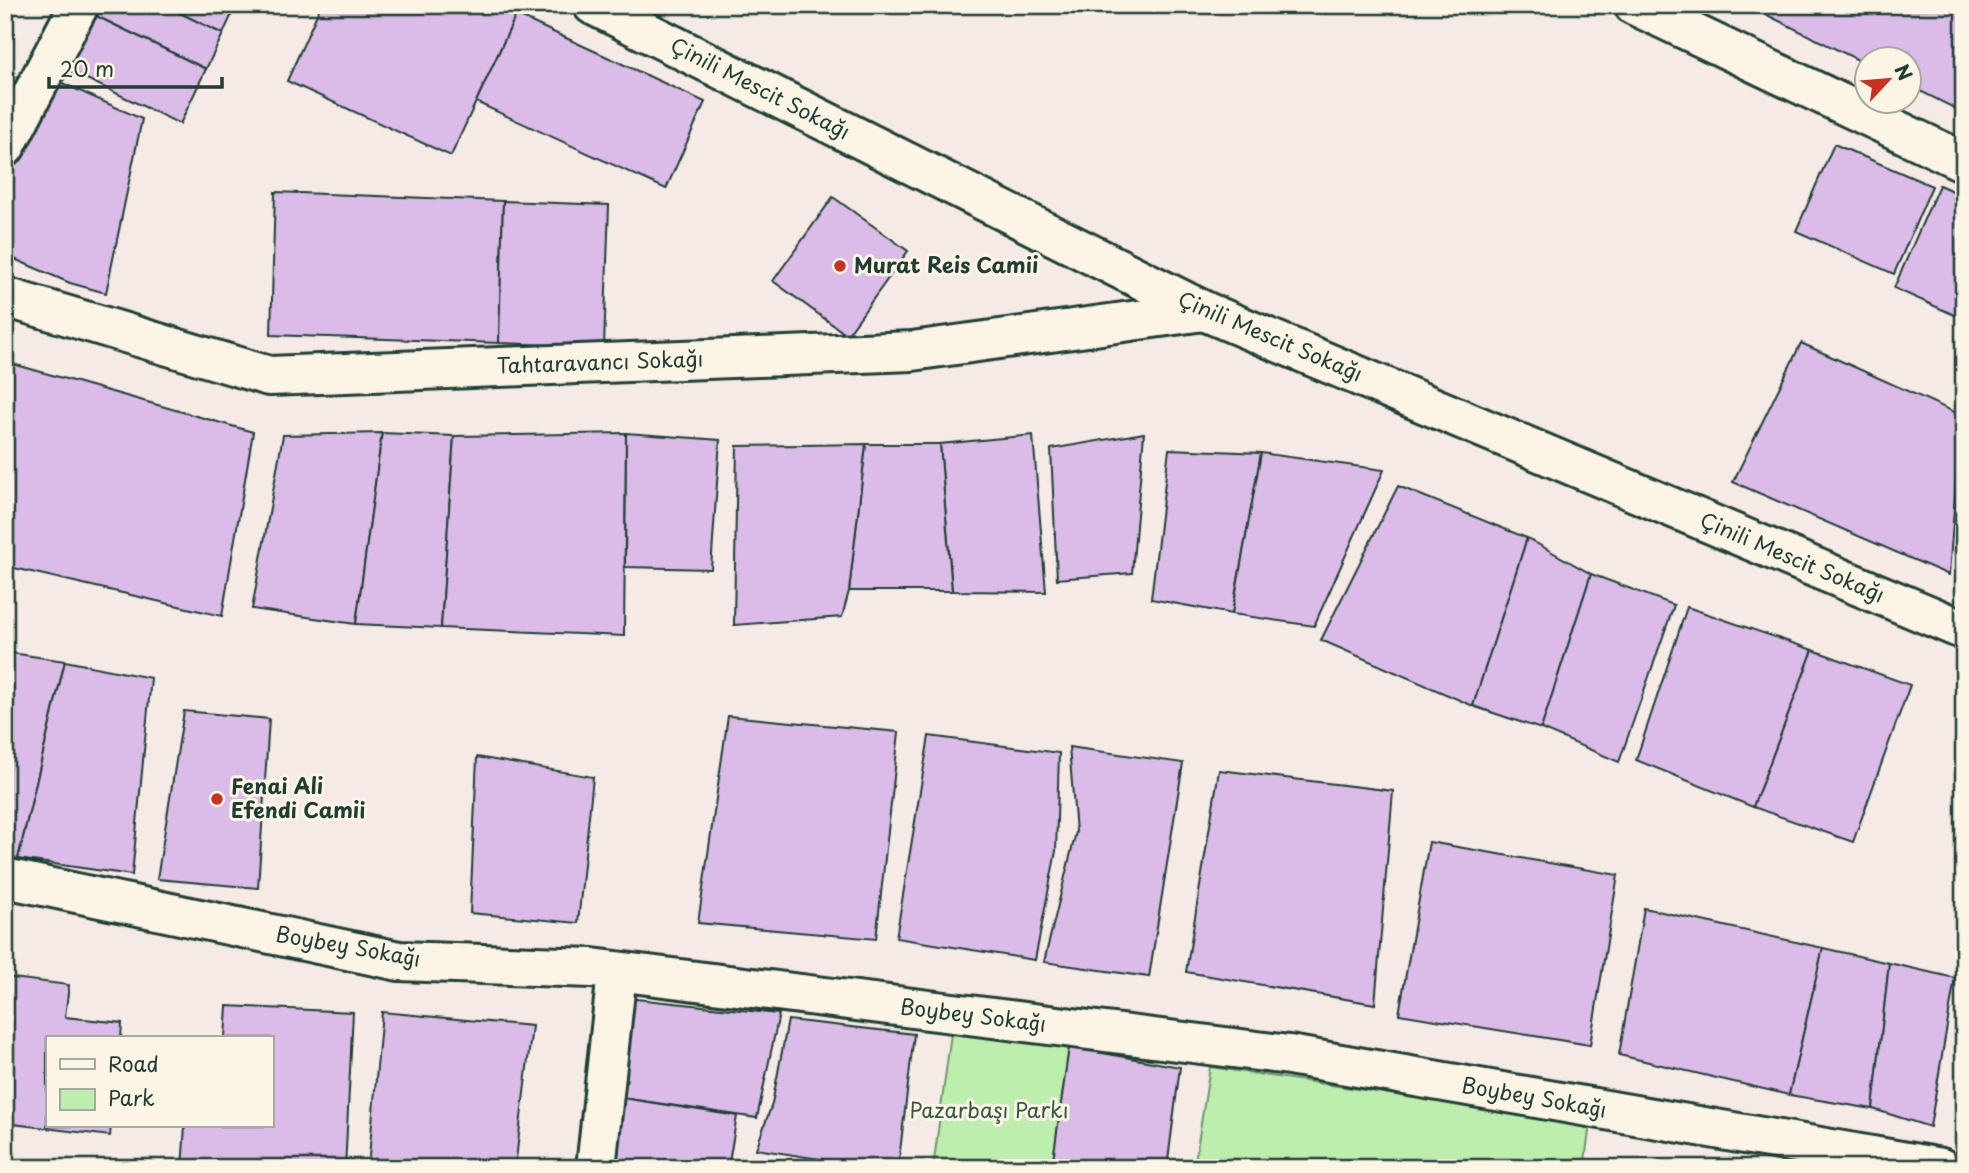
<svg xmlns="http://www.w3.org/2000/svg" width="1969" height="1173" font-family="'Playpen Sans',sans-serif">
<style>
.green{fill:#bdeead;stroke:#6e9670;stroke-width:2}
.building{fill:#dbbce9;stroke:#1f3d34;stroke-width:2}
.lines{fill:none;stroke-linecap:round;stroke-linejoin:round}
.minor-casing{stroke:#1f3d34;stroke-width:44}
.minor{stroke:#fcf5e5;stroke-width:38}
.poi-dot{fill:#c8321e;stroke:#fcf5e5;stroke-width:2.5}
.labels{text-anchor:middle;stroke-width:6;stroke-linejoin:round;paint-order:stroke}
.street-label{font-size:21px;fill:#1f3d34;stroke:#fcf5e5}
.poi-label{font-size:21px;font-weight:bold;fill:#1f3d34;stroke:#fcf5e5;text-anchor:start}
.park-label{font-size:21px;fill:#375846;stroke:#fcf5e5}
</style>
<rect width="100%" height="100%" fill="#f5eae6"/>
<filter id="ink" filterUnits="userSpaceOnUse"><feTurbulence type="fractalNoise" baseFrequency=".0143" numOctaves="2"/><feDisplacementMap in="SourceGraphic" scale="14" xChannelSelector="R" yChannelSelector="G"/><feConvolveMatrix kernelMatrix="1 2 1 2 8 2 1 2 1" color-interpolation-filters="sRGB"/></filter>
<g filter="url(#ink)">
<g class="green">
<path d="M 952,1026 L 1072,1028 L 1052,1168 L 933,1168 Z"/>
<path d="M 1210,1067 L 1590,1124 L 1584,1168 L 1194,1168 Z"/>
</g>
<g class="building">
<path d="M 99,5 L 164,5 L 223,34 L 206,69 L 94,15 Z"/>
<path d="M 164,5 L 236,5 L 223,34 Z"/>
<path d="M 321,5 L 496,5 L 516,15 L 451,156 L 287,81 Z"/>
<path d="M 1747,5 L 1964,5 L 1964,113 L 1910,86 L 1910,60 L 1868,60 L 1868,65 Z"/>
<path d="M 94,15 L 206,69 L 180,124 L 68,70 Z"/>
<path d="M 516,15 L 705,102 L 666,189 L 476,102 Z"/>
<path d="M 49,77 L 142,119 L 106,293 L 70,283 L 5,255 L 5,157 Z"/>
<path d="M 1834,144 L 1932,186 L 1894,274 L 1796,231 Z"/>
<path d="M 1939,185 L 1964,196 L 1964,312 L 1961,318 L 1894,288 Z"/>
<path d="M 275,192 L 503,201 L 499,343 L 271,335 Z"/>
<path d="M 833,197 L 908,251 L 847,335 L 773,281 Z"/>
<path d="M 503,201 L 609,205 L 604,347 L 499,343 Z"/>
<path d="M 1801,343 L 1961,415 L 1949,575 L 1733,482 Z"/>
<path d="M 13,364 L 253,432 L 222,616 L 5,566 L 5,388 Z"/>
<path d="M 382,433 L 356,624 L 252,609 L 283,435 Z"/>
<path d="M 382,433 L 454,436 L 441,628 L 356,624 Z"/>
<path d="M 626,433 L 720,440 L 711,569 L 625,567 Z"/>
<path d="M 626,433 L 624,636 L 441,628 L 454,436 Z"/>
<path d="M 1144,433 L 1132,573 L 1057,579 L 1051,449 Z"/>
<path d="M 1033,435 L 1046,592 L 952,591 L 940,444 Z"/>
<path d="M 866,444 L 940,444 L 952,591 L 849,591 Z"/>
<path d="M 866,444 L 849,591 L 842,617 L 734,625 L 737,446 Z"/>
<path d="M 1169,449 L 1261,453 L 1232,614 L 1151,599 Z"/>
<path d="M 1261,453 L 1384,470 L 1314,626 L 1232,614 Z"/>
<path d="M 1398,486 L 1527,538 L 1473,706 L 1321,640 Z"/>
<path d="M 1527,538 L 1591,574 L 1541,729 L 1473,706 Z"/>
<path d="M 1591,574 L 1674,605 L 1619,762 L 1541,729 Z"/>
<path d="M 1687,607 L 1813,650 L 1753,807 L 1636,760 Z"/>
<path d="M 1813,650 L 1910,685 L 1853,842 L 1753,807 Z"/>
<path d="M 5,652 L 65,661 L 18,859 L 5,856 Z"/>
<path d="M 65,661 L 151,678 L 132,875 L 18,859 Z"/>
<path d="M 184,711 L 269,719 L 258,888 L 157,879 Z"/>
<path d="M 728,716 L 899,732 L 876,939 L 698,923 Z"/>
<path d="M 929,736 L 1059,753 L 1056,851 L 1035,960 L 896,938 Z"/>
<path d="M 1069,747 L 1183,763 L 1149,977 L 1044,962 L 1076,832 Z"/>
<path d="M 477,757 L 593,777 L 578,923 L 470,913 Z"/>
<path d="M 1219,770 L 1393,791 L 1375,1004 L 1186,972 Z"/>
<path d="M 1429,842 L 1618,875 L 1590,1045 L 1399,1014 Z"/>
<path d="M 1644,908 L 1823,948 L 1789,1095 L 1619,1055 Z"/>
<path d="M 1823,948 L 1889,963 L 1873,1109 L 1789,1095 Z"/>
<path d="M 1889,963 L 1955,978 L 1930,1127 L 1873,1109 Z"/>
<path d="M 5,977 L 69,985 L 65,1017 L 122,1023 L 121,1038 L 47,1038 L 47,1126 L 111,1126 L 110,1136 L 5,1123 Z"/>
<path d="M 626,998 L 779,1014 L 757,1118 L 616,1097 Z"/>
<path d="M 227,1006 L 353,1012 L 345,1168 L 182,1168 L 185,1126 L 271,1126 L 271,1038 L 225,1038 Z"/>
<path d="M 382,1012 L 532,1026 L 515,1168 L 368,1168 Z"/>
<path d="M 788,1020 L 914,1034 L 898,1168 L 876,1168 L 756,1149 L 772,1104 Z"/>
<path d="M 1069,1047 L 1180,1067 L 1167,1168 L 1052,1167 Z"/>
<path d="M 616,1097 L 737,1116 L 728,1168 L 610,1168 Z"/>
</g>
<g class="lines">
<defs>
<g id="minor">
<path d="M 593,5 L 1204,311 L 1964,630"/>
<path d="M 1634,5 L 1964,162"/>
<path d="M 5,147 L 79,5"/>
<path d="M 5,297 L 269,376 L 912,351 L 1204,311"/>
<path d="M 5,878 L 399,961 L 592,968 L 1289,1055 L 1941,1168"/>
<path d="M 596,1168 L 617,972"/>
</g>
</defs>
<use href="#minor" class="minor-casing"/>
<use href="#minor" class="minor"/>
</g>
</g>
<g class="poi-dot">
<circle cx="840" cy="266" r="7"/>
<circle cx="217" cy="799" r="7"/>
</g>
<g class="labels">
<g class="street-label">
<text transform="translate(760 89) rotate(27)" y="7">Çinili Mescit Sokağı</text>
<text transform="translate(1270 337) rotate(23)" y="7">Çinili Mescit Sokağı</text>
<text transform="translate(600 363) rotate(-2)" y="7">Tahtaravancı Sokağı</text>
<text transform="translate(1792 558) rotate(23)" y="7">Çinili Mescit Sokağı</text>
<text transform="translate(348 947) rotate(10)" y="7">Boybey Sokağı</text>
<text transform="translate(973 1016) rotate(7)" y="7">Boybey Sokağı</text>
<text transform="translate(1534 1098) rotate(10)" y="7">Boybey Sokağı</text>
</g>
<g class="poi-label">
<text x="854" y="273">Murat Reis Camii</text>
<text x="231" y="794">Fenai Ali<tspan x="231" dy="24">Efendi Camii</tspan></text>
</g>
<g class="park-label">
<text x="989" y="1118">Pazarbaşı Parkı</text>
</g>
</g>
<rect width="1969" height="1173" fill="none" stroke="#fcf5e5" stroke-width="28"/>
<rect x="14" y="14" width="1941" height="1145" fill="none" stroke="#1f3d34" stroke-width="2.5" filter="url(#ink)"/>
<rect x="46" y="1036" width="228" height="91" fill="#fcf5e5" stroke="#a4ab9e" stroke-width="2"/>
<rect x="60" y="1059" width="35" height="10" fill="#fcf5e5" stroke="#a4ab9e" stroke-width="2"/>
<text x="108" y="1072" font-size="21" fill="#1f3d34">Road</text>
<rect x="60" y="1089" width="35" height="21" fill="#bdeead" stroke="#a4ab9e" stroke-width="2"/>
<text x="108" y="1106" font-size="21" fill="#1f3d34">Park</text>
<g transform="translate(1888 80) rotate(64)"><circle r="33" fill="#fcf5e5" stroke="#a4ab9e" stroke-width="2"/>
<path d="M0-5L12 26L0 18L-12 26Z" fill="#c8321e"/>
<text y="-10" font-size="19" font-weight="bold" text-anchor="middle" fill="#1f3d34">N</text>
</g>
<path d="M49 77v10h173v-10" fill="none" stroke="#1f3d34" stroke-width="3.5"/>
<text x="60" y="77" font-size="21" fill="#1f3d34" stroke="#fcf5e5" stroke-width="5" paint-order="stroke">20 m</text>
</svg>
